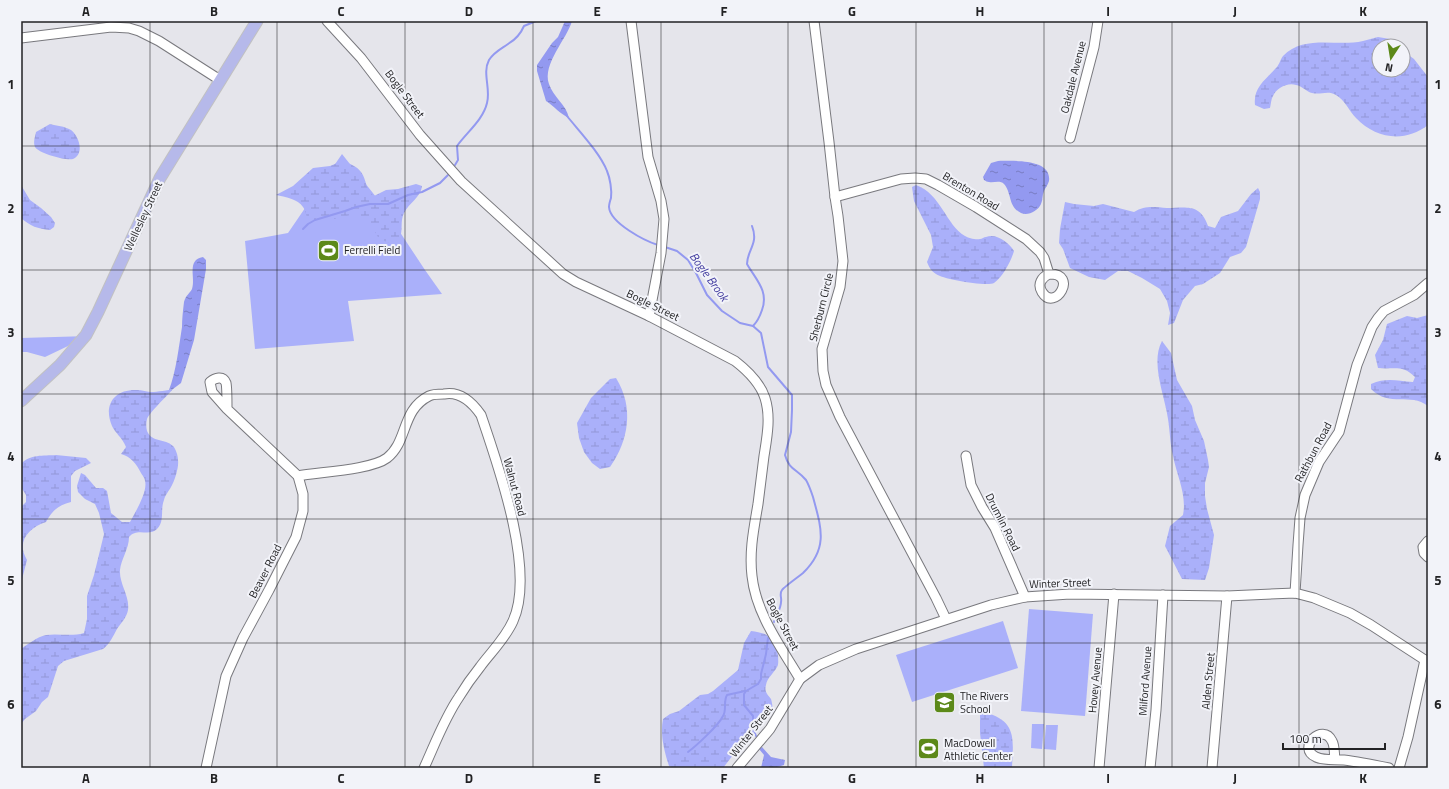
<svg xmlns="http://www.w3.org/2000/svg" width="1449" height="789" font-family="'Titillium Web',sans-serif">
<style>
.green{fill:#aab0fa}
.wetland{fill:url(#wetland-marsh)}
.water{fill:url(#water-ripples)}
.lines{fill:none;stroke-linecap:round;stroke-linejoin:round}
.stream{stroke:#9399f0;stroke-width:2}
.minor-casing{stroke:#79797e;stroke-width:11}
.major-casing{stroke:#c1c1c2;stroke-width:13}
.minor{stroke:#fff;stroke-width:9}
.major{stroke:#b6b9ea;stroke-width:11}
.grid{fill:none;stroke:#222224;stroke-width:1;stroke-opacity:0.55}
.labels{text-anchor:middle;stroke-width:4;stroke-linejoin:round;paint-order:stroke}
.street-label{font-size:11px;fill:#222224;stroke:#f2f3f9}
.poi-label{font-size:11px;fill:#222224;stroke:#f2f3f9;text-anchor:start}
.water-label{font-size:12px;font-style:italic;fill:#3f399d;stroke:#f2f3f9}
.neatline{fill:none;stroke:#222224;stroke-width:1.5}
.grid-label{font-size:13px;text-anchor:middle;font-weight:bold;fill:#222224}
</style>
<defs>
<pattern id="wetland-marsh" width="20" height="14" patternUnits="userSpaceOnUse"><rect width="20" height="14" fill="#aab0fa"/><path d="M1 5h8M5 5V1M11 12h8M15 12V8" fill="none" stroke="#9297d6"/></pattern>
<pattern id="water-ripples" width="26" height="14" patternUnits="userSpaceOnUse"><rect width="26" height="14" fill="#9399f0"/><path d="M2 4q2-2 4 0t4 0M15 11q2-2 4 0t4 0" fill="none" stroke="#787cc2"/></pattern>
</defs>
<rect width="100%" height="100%" fill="#e5e5eb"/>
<g class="green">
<path d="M 342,154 L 380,202 L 425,270 L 442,294 L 348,301 L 354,341 L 255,349 L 245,241 L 288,233 Z"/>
<path d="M 89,336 L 45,357 L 27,352 L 21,352 L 21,338 Z"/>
<path d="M 1029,609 L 1093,614 L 1085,716 L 1021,711 Z"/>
<path d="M 1003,621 L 1018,668 L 912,702 L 896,655 Z"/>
<path d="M 1032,724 L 1044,724 L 1042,749 L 1031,748 Z"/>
<path d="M 1046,725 L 1058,725 L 1056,750 L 1044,749 Z"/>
</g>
<g class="wetland">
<path d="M 1378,37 L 1390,39 L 1398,46 L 1379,46 L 1379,70 L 1403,70 L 1403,51 L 1414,59 L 1428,77 L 1428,125 C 1405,143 1376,139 1356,118 C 1349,111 1345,100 1336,95 C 1328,90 1321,95 1312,93 C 1307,92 1302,86 1296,85 C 1288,82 1276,88 1273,96 C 1271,99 1271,104 1270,108 L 1264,109 L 1255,105 C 1253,88 1265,80 1275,69 C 1279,66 1280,60 1283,56 C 1304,34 1337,47 1363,41 C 1368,40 1373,38 1378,37 Z"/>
<path d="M 50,124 C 57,126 64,126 71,130 C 79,136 85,154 73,159 C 66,161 38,153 35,147 C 33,142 35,137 36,132 Z"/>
<path d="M 342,161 C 348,163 357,166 361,172 C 367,180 365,190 374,196 L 386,190 L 398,189 L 416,184 L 422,186 C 421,197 409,203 404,213 C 399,224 405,232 397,243 L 387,242 L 379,239 L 370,223 L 355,214 L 326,221 L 308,220 C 306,216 306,211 303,207 C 298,199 285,197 276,195 L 293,186 L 313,168 L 330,166 Z"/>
<path d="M 21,185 L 30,200 L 41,208 L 51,217 L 55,223 L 54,227 L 50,230 C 38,229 30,226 21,218 Z"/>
<path d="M 916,185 C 941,194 946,225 965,236 C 968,238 976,240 980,239 C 982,239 984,237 986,237 C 997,233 1009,243 1014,251 C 1011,261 1003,277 994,283 C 987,287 942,279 936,274 C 931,271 929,267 927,262 L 933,247 L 931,235 L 914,201 L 912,187 Z"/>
<path d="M 1258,188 L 1260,192 L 1260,199 L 1246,247 L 1241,253 L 1230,257 L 1220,273 L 1203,284 L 1195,286 L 1183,300 L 1174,323 L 1168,325 L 1170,313 L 1167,301 L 1160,289 L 1142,278 L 1128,271 L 1118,271 L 1105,280 L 1089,277 L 1070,268 L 1063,249 L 1059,243 L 1060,229 L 1065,202 L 1074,204 L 1094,206 L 1103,204 L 1134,212 C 1145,205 1155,207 1167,208 C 1186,208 1200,203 1208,226 L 1215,228 L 1221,217 L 1238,211 L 1251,194 Z"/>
<path d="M 1428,315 L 1428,406 C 1410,392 1390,408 1371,389 L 1371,384 C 1387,377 1397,381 1413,382 L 1415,377 C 1402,364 1394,370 1378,368 L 1375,355 L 1383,340 L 1387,324 L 1407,316 L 1417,318 Z"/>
<path d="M 1162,341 L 1171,353 L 1177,380 L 1192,406 L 1195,420 L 1204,441 L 1208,460 L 1209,467 L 1205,483 L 1205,496 L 1207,509 L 1214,535 L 1209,568 L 1205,580 L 1182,579 L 1165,546 L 1170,526 L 1183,515 C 1187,495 1177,476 1173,456 C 1170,444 1170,431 1168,419 C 1165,396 1150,363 1162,341 Z"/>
<path d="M 616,378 C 634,407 629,440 610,467 L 600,469 L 592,463 L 584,452 L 579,438 L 577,423 L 591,398 L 610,379 Z"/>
<path d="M 173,389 C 167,396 150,412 147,419 C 146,423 146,427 147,431 C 152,443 165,438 173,446 C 176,449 178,456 178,460 C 179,467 175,480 171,487 C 169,491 165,495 164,500 C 160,510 165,521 157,529 C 149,537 137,527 129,537 C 129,549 121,559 120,570 C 119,584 130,596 128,610 C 127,617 121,623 117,629 C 113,636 110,644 103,649 L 64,661 L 58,666 L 48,697 L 42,702 L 36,711 L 25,719 L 21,724 L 21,649 C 28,644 37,637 46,635 C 59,633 71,637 84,633 L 87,619 L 87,596 L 94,575 L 104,534 L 99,513 L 95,504 L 85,499 L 78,492 L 77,486 L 81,473 L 85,475 L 96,488 L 103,488 L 107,491 L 111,513 L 122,522 L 130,522 C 135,513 148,491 145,481 C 145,478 142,475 141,473 C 136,463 131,457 121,454 L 126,447 C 122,437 115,433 112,426 C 103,405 114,389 137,390 C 142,390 147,392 152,392 C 156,392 169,390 173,389 Z"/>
<path d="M 56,455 L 86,458 L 91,463 L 75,471 L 71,476 L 71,502 C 58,505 52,511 46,522 C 28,528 16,542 27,560 L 21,583 L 21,507 L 26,502 L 26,495 L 21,487 L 21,464 C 30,454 43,456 56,455 Z"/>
<path d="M 751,631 C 769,633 774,638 778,655 C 778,659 779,664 777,667 C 774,673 767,678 766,685 C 764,692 768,695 771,699 C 772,702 772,705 773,708 C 763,715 751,720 753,733 L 747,737 L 723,768 L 675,768 L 669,766 C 664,750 660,735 663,719 L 670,714 L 679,711 L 700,695 L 708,694 L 713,691 L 738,670 L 744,643 Z"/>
<path d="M 984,712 C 1018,721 1013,740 1012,768 L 984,768 L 980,733 L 980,714 Z"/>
</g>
<g class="water">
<path d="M 565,21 L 572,21 C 567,39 542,64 549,84 C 553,97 566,104 569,118 C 560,114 554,106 546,101 L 537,71 L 537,65 L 552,43 L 558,37 Z"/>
<path d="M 998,161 C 1012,161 1052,158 1049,181 C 1048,185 1045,188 1044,191 C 1042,195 1043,200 1041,204 C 1038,211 1028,216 1021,213 C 1008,207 1012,193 1004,184 C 1000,180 994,183 989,182 C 987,182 986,181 984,180 L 983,177 L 991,163 Z"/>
<path d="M 203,257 L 206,260 L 206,269 L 194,340 L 181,383 L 173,389 L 169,390 C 176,372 179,346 182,327 C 182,319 183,310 184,302 C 186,295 190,293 192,289 C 196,278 186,260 203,257 Z"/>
<path d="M 762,747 L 771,757 L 785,760 L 784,765 L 774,768 L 761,768 L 764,755 L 759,749 Z"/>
</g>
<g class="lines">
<g class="stream">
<path d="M 567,116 C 579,131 600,153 607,171 C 610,178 612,190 611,198 C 610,201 609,204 609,207 C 610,223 645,241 658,245"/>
<path d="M 455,165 L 458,160 L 457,146 C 467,132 483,120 487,103 C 491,89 482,73 489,60 C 494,52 501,49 508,44 C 515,40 521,33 524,26 L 536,21"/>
<path d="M 752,226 C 759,244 747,250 747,264 C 756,280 769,291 762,310 C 760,316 758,321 753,326"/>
<path d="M 303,229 L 308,224 L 315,220 L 345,211 L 356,207 L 370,204 L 388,204 L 408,195 L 422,192 L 440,183 L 448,175"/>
<path d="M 665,247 L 677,251 L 688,260 L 696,273 L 707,295 L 722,311 L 740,323 L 753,326 L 761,333 L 768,367 L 792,395 L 792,410 L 791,432 L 785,455 C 789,470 797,469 806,480 C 809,485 811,491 813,497 C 821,527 829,548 803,573 C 798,577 784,587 782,590 C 779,594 782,598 781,602 C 781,609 776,615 774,622"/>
<path d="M 756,736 L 754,731 L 753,716 L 744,705 L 744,694 L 746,691 L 758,684 L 761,679 L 761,674 L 766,654 L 768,638"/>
<path d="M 688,752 C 696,746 719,725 723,716 C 727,710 723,702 727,695 L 745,691"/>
</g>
<defs>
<g id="minor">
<path d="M 327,21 L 361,58 L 420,135 L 461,181 L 563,274 L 576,282 L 649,316 L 735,361 C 748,371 760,383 765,398 C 771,417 767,437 764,456 C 762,472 760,488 758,504 C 754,528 749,551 752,576 C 756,614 781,647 800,679"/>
<path d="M 631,21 L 648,157 L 661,201 L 664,219 L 661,253 L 649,316"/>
<path d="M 814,21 L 829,142 L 835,197 L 838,216 L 843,261 L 840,287 L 822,349 L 823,371 L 826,385 L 840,417 L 936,598 L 946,619"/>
<path d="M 21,38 L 111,27 L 129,28 L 139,31 L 159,41 L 220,80"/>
<path d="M 1070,138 L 1094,47 L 1098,21"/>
<path d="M 835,197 L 901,179 L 915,178 L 926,179 L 938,185 L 976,207 L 1026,239 L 1040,252 L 1044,258 L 1049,274 C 1042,277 1037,284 1042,292 C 1055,313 1079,273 1049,274"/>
<path d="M 966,456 L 971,485 L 982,507 L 995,528 L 1025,597"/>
<path d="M 298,476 C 319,472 371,470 387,458 C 408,442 401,410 429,396 C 433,394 439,394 444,394 C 460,391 472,402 481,415 C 498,465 536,571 513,621 C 505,639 491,652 480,667 C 472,677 465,687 459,697 C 444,719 435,744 424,768"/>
<path d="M 1428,541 L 1423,547 L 1424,553 L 1428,557"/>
<path d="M 1295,593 L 1298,545 L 1300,518 L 1305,495 L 1319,462 L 1339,432 L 1357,365 L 1372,327 L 1378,318 L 1384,311 L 1414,295 L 1428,283"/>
<path d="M 1335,759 C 1334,754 1335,746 1332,741 C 1323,722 1296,748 1316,757 C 1324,761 1335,759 1344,760 C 1359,762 1374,765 1389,768"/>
<path d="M 206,768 L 226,676 L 243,638 L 269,590 L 296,537 L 303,511 L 303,494 L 298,476 L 227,409 L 212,392 L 210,382 C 215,378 223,375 226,383 C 227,387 227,404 227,409"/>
<path d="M 737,768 L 770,729 L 800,679 L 819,665 L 856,649 L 991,605 L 1025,597 L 1070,594 L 1227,596 L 1295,593 L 1314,598 L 1350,613 L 1371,625 L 1428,662"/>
<path d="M 1099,768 L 1114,594"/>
<path d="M 1150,768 L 1156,710 L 1163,595"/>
<path d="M 1212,768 L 1227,596"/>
<path d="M 1399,768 L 1408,737 L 1425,660"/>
</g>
<path id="major" d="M 21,401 L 60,365 L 86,335 L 98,312 L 160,178 L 257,21"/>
</defs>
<use href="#minor" class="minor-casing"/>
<use href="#major" class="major-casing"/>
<use href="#minor" class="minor"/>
<use href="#major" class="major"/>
</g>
<path class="grid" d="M 150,21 L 150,768M 277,21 L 277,768M 405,21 L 405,768M 533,21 L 533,768M 661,21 L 661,768M 788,21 L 788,768M 916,21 L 916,768M 1044,21 L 1044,768M 1172,21 L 1172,768M 1299,21 L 1299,768M 21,146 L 1428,146M 21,270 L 1428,270M 21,394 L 1428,394M 21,519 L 1428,519M 21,643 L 1428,643"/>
<defs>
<symbol id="stadium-square" viewBox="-11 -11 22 22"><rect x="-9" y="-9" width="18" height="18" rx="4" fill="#5c8919" stroke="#f2f3f9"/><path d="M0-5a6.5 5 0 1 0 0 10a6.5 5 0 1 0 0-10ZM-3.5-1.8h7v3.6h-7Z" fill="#fff"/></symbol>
<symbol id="school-square" viewBox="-11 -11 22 22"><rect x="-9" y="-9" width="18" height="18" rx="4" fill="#5c8919" stroke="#f2f3f9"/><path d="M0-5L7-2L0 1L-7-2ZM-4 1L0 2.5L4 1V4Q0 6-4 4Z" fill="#fff"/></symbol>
</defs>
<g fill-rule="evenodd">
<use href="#stadium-square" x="316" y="238" width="25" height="25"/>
<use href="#school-square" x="932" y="690" width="25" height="25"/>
<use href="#stadium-square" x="916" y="736" width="25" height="25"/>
</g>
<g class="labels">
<g class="street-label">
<text transform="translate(1073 77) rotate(-76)" y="4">Oakdale Avenue</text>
<text transform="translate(405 94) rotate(53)" y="4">Bogle Street</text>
<text transform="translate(971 191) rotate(31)" y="4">Brenton Road</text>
<text transform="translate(143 216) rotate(-65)" y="4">Wellesley Street</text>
<text transform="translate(653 305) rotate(26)" y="4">Bogle Street</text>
<text transform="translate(821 307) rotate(-76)" y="4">Sherburn Circle</text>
<text transform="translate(1313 452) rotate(-62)" y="4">Rathbun Road</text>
<text transform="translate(515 487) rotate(75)" y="4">Walnut Road</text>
<text transform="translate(1003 522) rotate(63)" y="4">Drumlin Road</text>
<text transform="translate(265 571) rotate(-63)" y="4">Beaver Road</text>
<text transform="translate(1060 583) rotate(-2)" y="4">Winter Street</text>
<text transform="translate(783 624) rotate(62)" y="4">Bogle Street</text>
<text transform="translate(1095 680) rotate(-85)" y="4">Hovey Avenue</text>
<text transform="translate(1145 681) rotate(-86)" y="4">Milford Avenue</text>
<text transform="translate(1208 681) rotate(-85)" y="4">Alden Street</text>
<text transform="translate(751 731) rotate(-52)" y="4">Winter Street</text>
</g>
<g class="poi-label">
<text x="344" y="254">Ferrelli Field</text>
<text x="960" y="700">The Rivers<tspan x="960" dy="13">School</tspan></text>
<text x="944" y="747">MacDowell<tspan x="944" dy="13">Athletic Center</tspan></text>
</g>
<g class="water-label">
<text transform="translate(709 277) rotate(54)" y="4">Bogle Brook</text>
</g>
</g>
<rect width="1449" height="789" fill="none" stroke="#f2f3f9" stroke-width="44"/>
<g transform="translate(1391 58) rotate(192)"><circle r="19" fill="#f2f3f9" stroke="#9f9fa4"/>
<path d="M0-3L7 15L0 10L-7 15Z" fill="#5c8919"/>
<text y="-6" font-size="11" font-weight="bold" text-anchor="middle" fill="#222224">N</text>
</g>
<path d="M1283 743v6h102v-6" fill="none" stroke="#222224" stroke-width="2"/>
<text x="1289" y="743" font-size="12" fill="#222224" stroke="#f2f3f9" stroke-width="3" paint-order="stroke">100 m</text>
<rect x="22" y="22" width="1405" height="745" class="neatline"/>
<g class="grid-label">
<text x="86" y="16">A</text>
<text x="214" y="16">B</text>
<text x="341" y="16">C</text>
<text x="469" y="16">D</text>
<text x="597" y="16">E</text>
<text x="724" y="16">F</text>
<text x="852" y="16">G</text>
<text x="980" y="16">H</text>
<text x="1108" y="16">I</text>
<text x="1235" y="16">J</text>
<text x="1363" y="16">K</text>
<text x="11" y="89">1</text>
<text x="1438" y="89">1</text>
<text x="11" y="213">2</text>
<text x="1438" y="213">2</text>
<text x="11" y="337">3</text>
<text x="1438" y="337">3</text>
<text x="11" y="461">4</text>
<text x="1438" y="461">4</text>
<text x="11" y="585">5</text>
<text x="1438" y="585">5</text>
<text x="11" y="709">6</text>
<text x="1438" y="709">6</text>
<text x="86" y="783">A</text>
<text x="214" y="783">B</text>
<text x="341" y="783">C</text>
<text x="469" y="783">D</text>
<text x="597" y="783">E</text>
<text x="724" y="783">F</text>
<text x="852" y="783">G</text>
<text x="980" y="783">H</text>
<text x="1108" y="783">I</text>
<text x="1235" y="783">J</text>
<text x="1363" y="783">K</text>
</g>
</svg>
